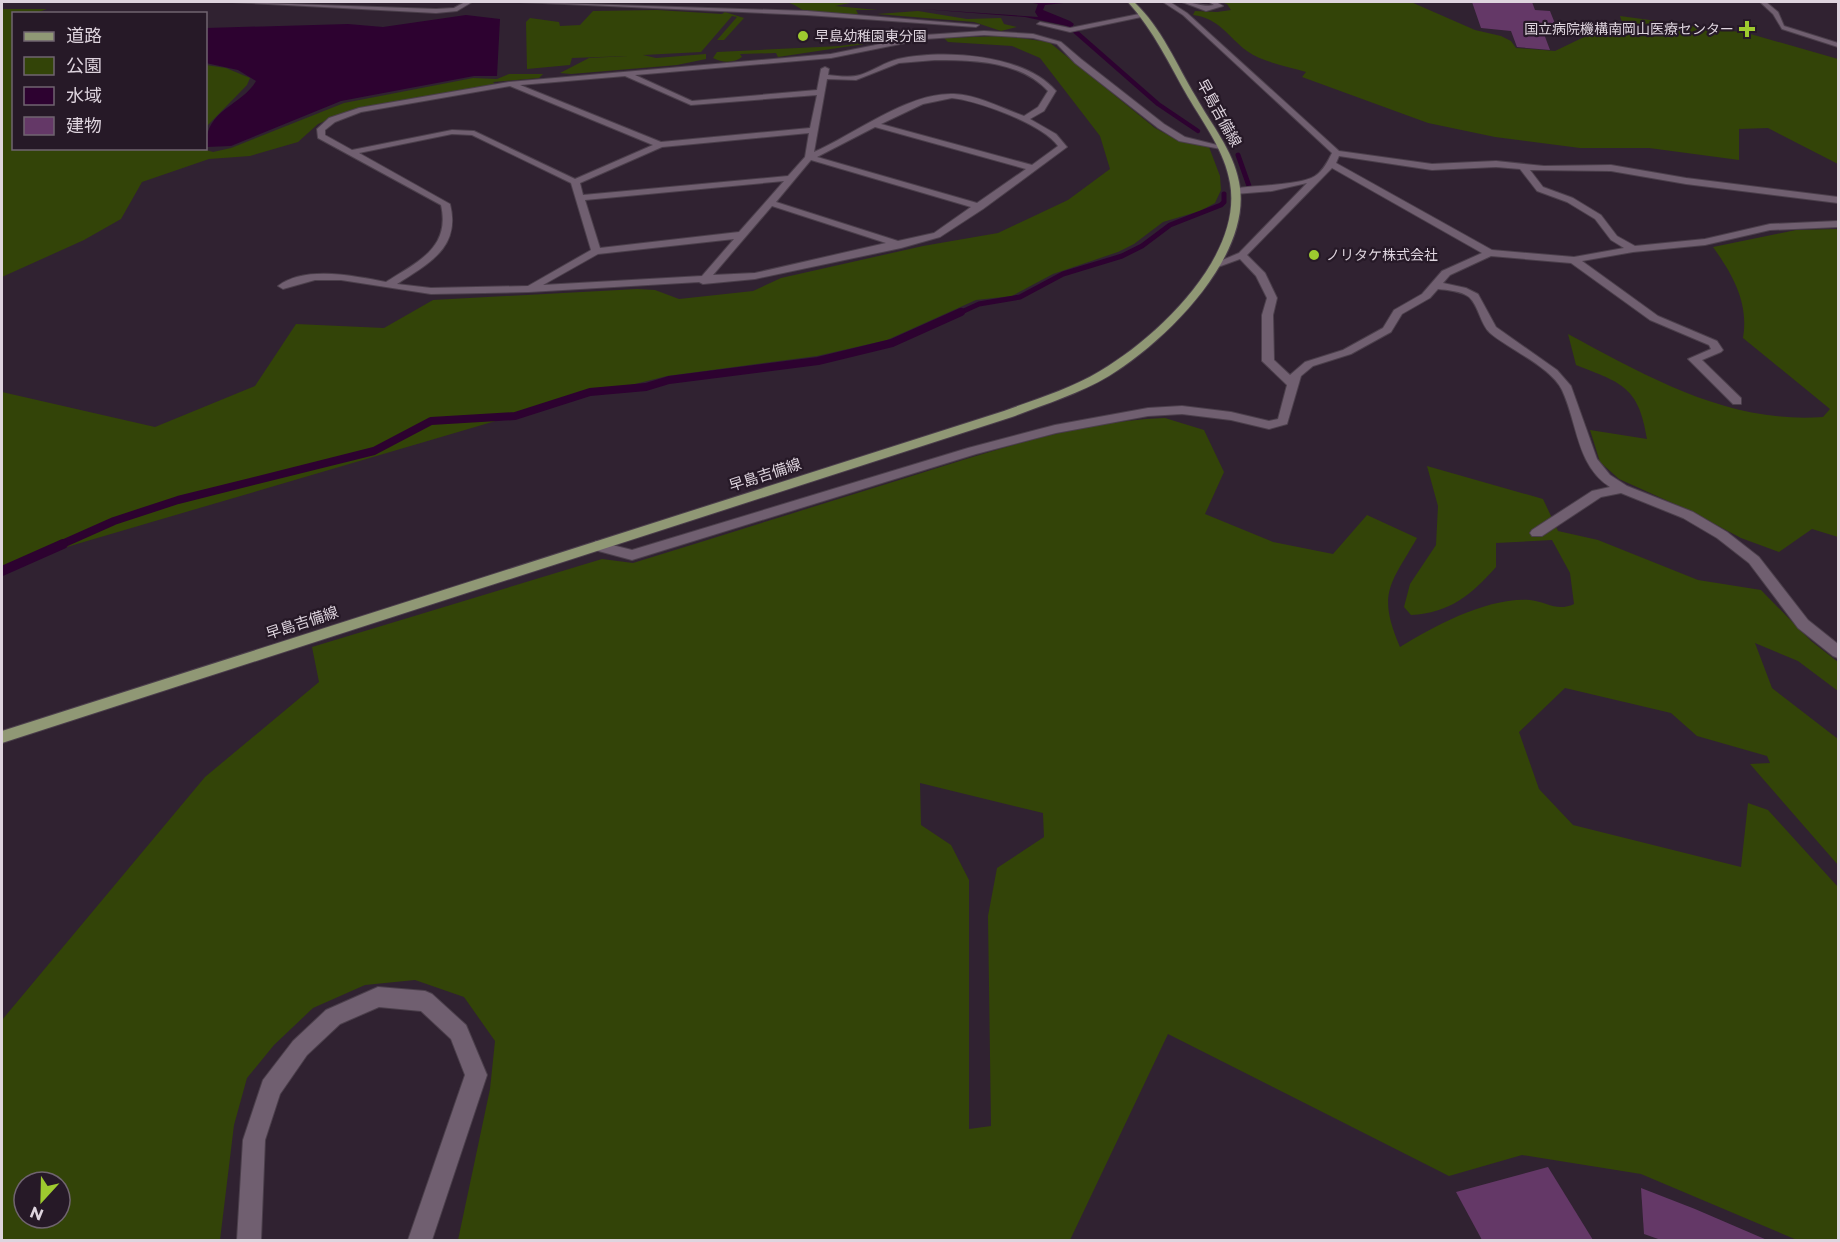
<svg xmlns="http://www.w3.org/2000/svg" width="1840" height="1242" font-family="Montserrat,'Noto Sans JP',sans-serif">
<style>
.green{fill:#334408;fill-rule:evenodd}
.water{fill:#2d0230}
.lines{fill:none;stroke-linecap:round;stroke-linejoin:round}
.stream-far3{stroke:#2d0230;stroke-width:4.5}
.stream-far2{stroke:#2d0230;stroke-width:5}
.stream-far1{stroke:#2d0230;stroke-width:8}
.stream{stroke:#2d0230;stroke-width:10}
.building{fill:#643867}
.minor-casing{stroke:#4b3f4b;stroke-width:2}
.major-casing{stroke:#4b3f4b;stroke-width:2}
.minor{fill:#705f70;fill-rule:evenodd}
.major{fill:#909875;fill-rule:evenodd}
.poi-dot{fill:#9eca2f;stroke:#261927;stroke-width:2}
.labels{text-anchor:middle;stroke-width:4.5;stroke-linejoin:round;paint-order:stroke}
.far-poi-label{font-size:14px;fill:#ded4de;stroke:#261927;text-anchor:start}
.street-label{font-size:15px;fill:#ded4de;stroke:#261927}
</style>
<rect width="100%" height="100%" fill="#302231"/>
<g class="green">
<path d="M 786,2 L 855,2 L 835,6 L 878,10 L 856,10 L 858,14 C 843,16 823,15 808,12 C 800,10 796,4 786,2 Z"/>
<path d="M 1221,2 L 1411,2 L 1475,30 L 1501,36 L 1511,41 L 1516,48 L 1555,51 L 1584,37 L 1599,24 L 1622,22 L 1620,16 L 1747,33 L 1838,59 L 1838,164 L 1768,128 L 1739,129 L 1739,160 L 1649,148 L 1580,148 L 1495,137 L 1428,123 L 1302,77 L 1306,72 C 1287,66 1264,63 1247,51 C 1227,36 1219,18 1193,15 L 1195,11 L 1217,12 L 1231,10 L 1227,4 Z"/>
<path d="M 2,9 L 47,9 L 36,13 L 14,14 L 14,148 L 199,148 L 213,152 L 231,148 L 344,103 L 473,78 L 497,79 L 509,74 L 543,74 L 539,78 L 493,82 L 495,84 L 351,110 L 318,124 L 298,142 L 250,156 L 209,159 L 142,182 L 121,219 L 84,240 L 2,277 Z"/>
<path d="M 657,10 L 722,14 L 725,12 L 744,18 L 724,40 L 717,40 L 737,17 L 732,16 L 701,52 L 643,55 L 656,58 L 706,54 L 706,59 L 677,65 L 571,74 L 560,73 L 589,58 L 628,56 L 572,58 L 570,65 L 527,69 L 526,22 L 530,18 L 559,22 L 560,26 L 580,25 L 593,11 Z"/>
<path d="M 918,11 L 967,19 L 1001,18 L 1004,24 L 1017,27 L 1001,31 L 974,22 L 877,14 Z"/>
<path d="M 908,36 L 911,37 L 778,57 L 776,53 L 740,54 L 742,57 C 735,63 722,63 713,58 L 717,52 L 840,46 Z"/>
<path d="M 1004,36 L 1049,42 L 1155,128 L 1179,141 L 1209,147 L 1220,176 L 1221,190 L 1215,203 L 1200,211 L 1163,222 L 1134,244 L 1118,252 L 1053,274 L 1012,296 L 976,300 L 887,340 L 817,356 L 667,376 L 540,408 L 2,566 L 2,392 L 155,427 L 255,386 L 296,324 L 384,328 L 433,300 L 637,289 L 655,290 L 679,299 L 753,291 L 781,278 L 923,246 L 998,233 L 1068,200 L 1110,169 L 1100,136 L 1040,58 L 1012,46 L 948,42 L 944,38 Z"/>
<path d="M 206,65 L 226,68 L 250,78 L 247,85 L 206,127 Z"/>
<path d="M 1838,229 L 1838,537 L 1812,529 L 1779,552 L 1741,538 L 1688,510 L 1619,479 L 1600,462 L 1590,430 L 1647,439 C 1639,387 1622,383 1576,365 L 1568,334 C 1648,377 1729,424 1823,417 L 1830,409 L 1743,338 C 1749,303 1733,275 1713,247 L 1796,230 Z"/>
<path d="M 1165,418 L 1204,430 L 1224,472 L 1205,514 L 1273,542 L 1333,554 L 1367,515 L 1417,538 C 1390,585 1377,593 1400,647 C 1434,626 1488,597 1530,600 C 1547,602 1557,612 1574,604 L 1570,573 L 1552,540 L 1496,543 L 1496,567 C 1471,595 1450,613 1411,615 L 1404,607 L 1410,584 L 1436,545 L 1438,506 L 1427,466 L 1543,499 L 1558,531 L 1598,540 L 1698,580 L 1761,590 L 1811,641 L 1838,662 L 1838,691 L 1798,661 L 1755,643 L 1772,688 L 1838,739 L 1838,865 L 1750,764 L 1770,763 L 1767,756 L 1697,736 L 1671,713 L 1565,688 L 1519,732 L 1539,789 L 1573,825 L 1741,867 L 1748,803 L 1768,810 L 1838,887 L 1838,1240 L 1797,1240 L 1641,1174 L 1522,1155 L 1449,1176 L 1168,1034 L 1070,1240 L 458,1240 L 490,1089 L 495,1041 L 464,997 L 415,980 L 365,985 L 313,1008 L 274,1045 L 247,1078 L 234,1125 L 220,1240 L 2,1240 L 2,1020 L 205,777 L 319,682 L 312,647 L 602,559 L 633,563 C 726,534 819,505 912,476 C 993,451 1079,421 1165,418 ZM 920,783 L 1043,813 L 1044,837 L 997,868 L 988,916 L 991,1126 L 969,1129 L 969,880 L 951,845 L 921,825 ZM 24,1182 L 60,1182 L 60,1218 L 24,1218 Z"/>
</g>
<g class="water">
<path d="M 1028,2 L 1073,2 L 1045,5 L 1043,10 L 1070,21 L 1074,24 L 1072,27 L 1025,17 L 922,9 L 1038,17 L 1035,12 L 1038,4 Z"/>
<path d="M 466,15 L 500,19 L 497,76 L 474,76 L 341,101 L 231,146 L 206,147 C 205,109 242,106 256,81 L 238,70 L 206,63 L 206,28 L 348,24 L 383,27 Z"/>
</g>
<g class="lines">
<path class="stream-far3" d="M 1069,26 L 1158,104 L 1198,131"/>
<g class="stream-far2">
<path d="M 1238,155 L 1249,186"/>
<path d="M 957,314 L 979,304 L 1020,297 L 1063,274 L 1122,256 L 1142,246 L 1170,225 L 1221,205 L 1224,202 L 1224,194"/>
</g>
<path class="stream-far1" d="M 60,545 L 114,521 L 178,500 L 374,451 L 431,421 L 515,416 L 590,392 L 646,387 L 669,380 L 818,361 L 892,343 L 961,312"/>
<path class="stream" d="M 2,571 L 63,544"/>
</g>
<g class="building">
<path d="M 1472,2 L 1532,2 L 1535,10 L 1550,11 L 1560,36 L 1544,34 L 1550,50 L 1517,47 L 1511,31 L 1481,28 Z"/>
<path d="M 1548,1167 L 1593,1240 L 1482,1240 L 1456,1192 Z"/>
<path d="M 1641,1188 L 1695,1209 L 1767,1240 L 1661,1240 L 1644,1234 Z"/>
</g>
<g class="lines">
<defs>
<g id="minor">
<path d="M 232,2 L 436,9 L 454,8 L 465,2 L 472,2 L 457,11 L 436,13 Z"/>
<path d="M 520,2 L 807,11 L 979,25 L 976,27 L 807,15 Z"/>
<path d="M 1163,2 L 1170,2 L 1187,13 L 1339,151 L 1432,164 L 1496,161 L 1544,166 L 1611,165 L 1686,178 L 1838,197 L 1838,203 L 1686,184 L 1611,171 L 1530,170 L 1543,187 L 1573,198 L 1601,215 L 1617,236 L 1635,246 L 1705,239 L 1770,224 L 1838,221 L 1838,227 L 1770,230 L 1705,245 L 1633,252 L 1582,261 L 1658,316 L 1717,341 L 1723,350 L 1721,352 L 1702,360 L 1741,398 L 1741,404 L 1733,404 L 1688,359 L 1711,349 L 1709,345 L 1650,320 L 1571,263 L 1491,256 L 1450,275 L 1443,283 L 1466,288 L 1478,294 L 1496,327 L 1557,370 L 1571,386 L 1597,459 L 1610,475 L 1627,486 L 1693,512 L 1727,532 L 1759,557 L 1808,620 L 1838,644 L 1838,658 L 1833,656 L 1798,628 L 1749,563 L 1717,538 L 1683,518 L 1621,493 L 1601,497 L 1542,536 L 1532,536 L 1530,533 L 1532,530 L 1592,491 L 1610,487 C 1576,465 1578,424 1562,390 C 1551,367 1510,350 1490,333 C 1480,324 1479,306 1469,297 C 1461,291 1448,290 1438,289 L 1430,298 L 1402,314 L 1391,332 L 1351,354 L 1313,366 L 1301,376 L 1287,424 L 1269,429 L 1231,420 L 1182,414 L 1148,416 L 1056,433 L 976,454 L 632,560 L 591,549 L 589,546 L 596,541 L 632,550 L 968,448 L 1055,425 L 1148,408 L 1182,406 L 1231,412 L 1269,421 L 1278,419 L 1287,385 L 1262,361 L 1262,315 L 1267,298 L 1256,276 L 1240,259 L 1218,267 L 1213,264 L 1239,253 L 1307,183 L 1272,191 L 1235,194 L 1232,193 L 1232,189 C 1251,185 1299,186 1315,176 C 1323,171 1328,161 1332,153 L 1183,15 ZM 1339,156 L 1432,170 L 1496,167 L 1520,169 L 1537,191 L 1567,202 L 1595,219 L 1611,240 L 1624,248 L 1574,257 L 1492,250 L 1336,163 ZM 1332,168 L 1482,253 L 1442,271 L 1422,294 L 1394,310 L 1383,328 L 1343,350 L 1305,362 L 1290,375 L 1274,360 L 1273,315 L 1277,298 L 1265,273 L 1247,255 Z"/>
<path d="M 1182,2 C 1193,1 1203,8 1214,5 L 1209,2 L 1216,2 L 1223,6 L 1206,11 Z"/>
<path d="M 1760,2 L 1766,2 L 1778,12 L 1784,26 L 1838,43 L 1838,47 L 1782,29 L 1773,14 Z"/>
<path d="M 1144,13 L 1146,16 L 1070,32 L 1037,24 L 1040,22 L 1070,28 Z"/>
<path d="M 984,31 L 1033,34 L 1061,42 L 1081,59 L 1164,124 L 1185,137 L 1225,147 L 1221,149 L 1179,141 L 1158,128 L 1075,63 L 1057,44 L 1033,38 L 984,35 L 925,39 L 831,58 L 635,75 L 692,101 L 817,90 L 821,69 L 825,67 L 829,69 L 828,75 C 838,76 850,78 860,75 C 873,71 885,62 898,59 C 943,49 1024,54 1056,91 L 1044,111 L 1030,119 L 1056,134 L 1067,147 L 983,209 L 940,237 L 901,248 L 755,279 L 703,284 L 699,282 L 529,292 L 431,294 L 341,280 L 315,280 L 283,289 L 278,286 C 305,265 355,276 386,282 C 417,262 451,248 441,205 L 318,138 L 317,129 L 329,118 L 359,108 L 509,82 L 831,54 L 925,35 ZM 935,60 C 974,60 1020,61 1048,91 L 1038,107 L 1024,116 C 1001,108 978,95 954,94 C 908,92 855,134 814,152 L 827,79 L 856,80 L 899,63 ZM 625,76 L 691,105 L 817,95 L 810,128 L 661,142 L 520,85 ZM 510,86 L 653,145 L 575,179 L 474,131 L 452,130 L 352,150 L 325,135 L 325,130 L 335,122 L 361,112 ZM 952,98 C 979,101 1042,124 1058,146 L 1032,165 L 881,124 L 923,104 ZM 875,127 L 1026,169 L 977,203 L 817,157 ZM 809,133 L 805,157 L 788,176 L 583,195 L 580,183 L 662,147 ZM 452,134 L 472,135 L 571,183 L 591,250 L 528,286 L 431,288 L 397,284 C 429,263 461,248 450,204 L 359,153 ZM 811,160 L 971,207 L 934,233 L 898,241 L 776,202 ZM 784,181 L 739,232 L 600,248 L 585,200 ZM 772,206 L 886,243 L 755,273 L 713,275 ZM 734,239 L 702,276 L 543,285 L 598,254 Z"/>
<path d="M 378,987 L 425,991 L 432,994 L 466,1025 L 487,1075 L 432,1240 L 408,1240 L 465,1075 L 451,1039 L 421,1011 L 379,1007 L 340,1024 L 307,1055 L 280,1094 L 265,1140 L 261,1240 L 237,1240 L 243,1140 L 263,1080 L 293,1041 L 326,1010 Z"/>
</g>
<path id="major" d="M 1128,2 L 1134,2 C 1162,28 1176,64 1196,97 C 1211,124 1233,150 1239,182 C 1254,255 1166,341 1109,376 C 1079,394 1045,404 1012,417 L 2,743 L 2,731 L 1004,411 C 1036,399 1070,389 1100,371 C 1158,337 1243,256 1230,183 C 1225,152 1204,124 1188,97 C 1169,64 1154,31 1128,2 Z"/>
</defs>
<use href="#minor" class="minor-casing"/>
<use href="#major" class="major-casing"/>
<use href="#minor" class="minor"/>
<use href="#major" class="major"/>
</g>
<g class="poi-dot">
<path d="M1744 20h6v6h6v6h-6v6h-6v-6h-6v-6h6z"/>
<circle cx="803" cy="36" r="6"/>
<circle cx="1314" cy="255" r="6"/>
</g>
<g class="labels">
<g class="far-poi-label">
<text x="1734" y="34" text-anchor="end">国立病院機構南岡山医療センター</text>
<text x="815" y="41">早島幼稚園東分園</text>
<text x="1326" y="260">ノリタケ株式会社</text>
</g>
<g class="street-label">
<text transform="translate(1219 113) rotate(61)" y="5">早島吉備線</text>
<text transform="translate(765 475) rotate(-18)" y="5">早島吉備線</text>
<text transform="translate(302 623) rotate(-18)" y="5">早島吉備線</text>
</g>
</g>
<rect width="1840" height="1242" fill="none" stroke="#ded4de" stroke-width="6"/>
<rect x="12" y="12" width="195" height="138" fill="#261927" stroke="#706470" stroke-width="1.5"/>
<rect x="24" y="32" width="30" height="9" fill="#909875" stroke="#706470" stroke-width="1.5"/>
<text x="66" y="42" font-size="18" fill="#ded4de">道路</text>
<rect x="24" y="57" width="30" height="18" fill="#334408" stroke="#706470" stroke-width="1.5"/>
<text x="66" y="72" font-size="18" fill="#ded4de">公園</text>
<rect x="24" y="87" width="30" height="18" fill="#2d0230" stroke="#706470" stroke-width="1.5"/>
<text x="66" y="102" font-size="18" fill="#ded4de">水域</text>
<rect x="24" y="117" width="30" height="18" fill="#643867" stroke="#706470" stroke-width="1.5"/>
<text x="66" y="132" font-size="18" fill="#ded4de">建物</text>
<g transform="translate(42 1200) rotate(202)"><circle r="28" fill="#261927" stroke="#706470" stroke-width="1.5"/>
<path d="M0-4.5L10 22L0 15L-10 22Z" fill="#9eca2f"/>
<text y="-9" font-size="16" font-weight="bold" text-anchor="middle" fill="#ded4de">N</text>
</g>
</svg>
